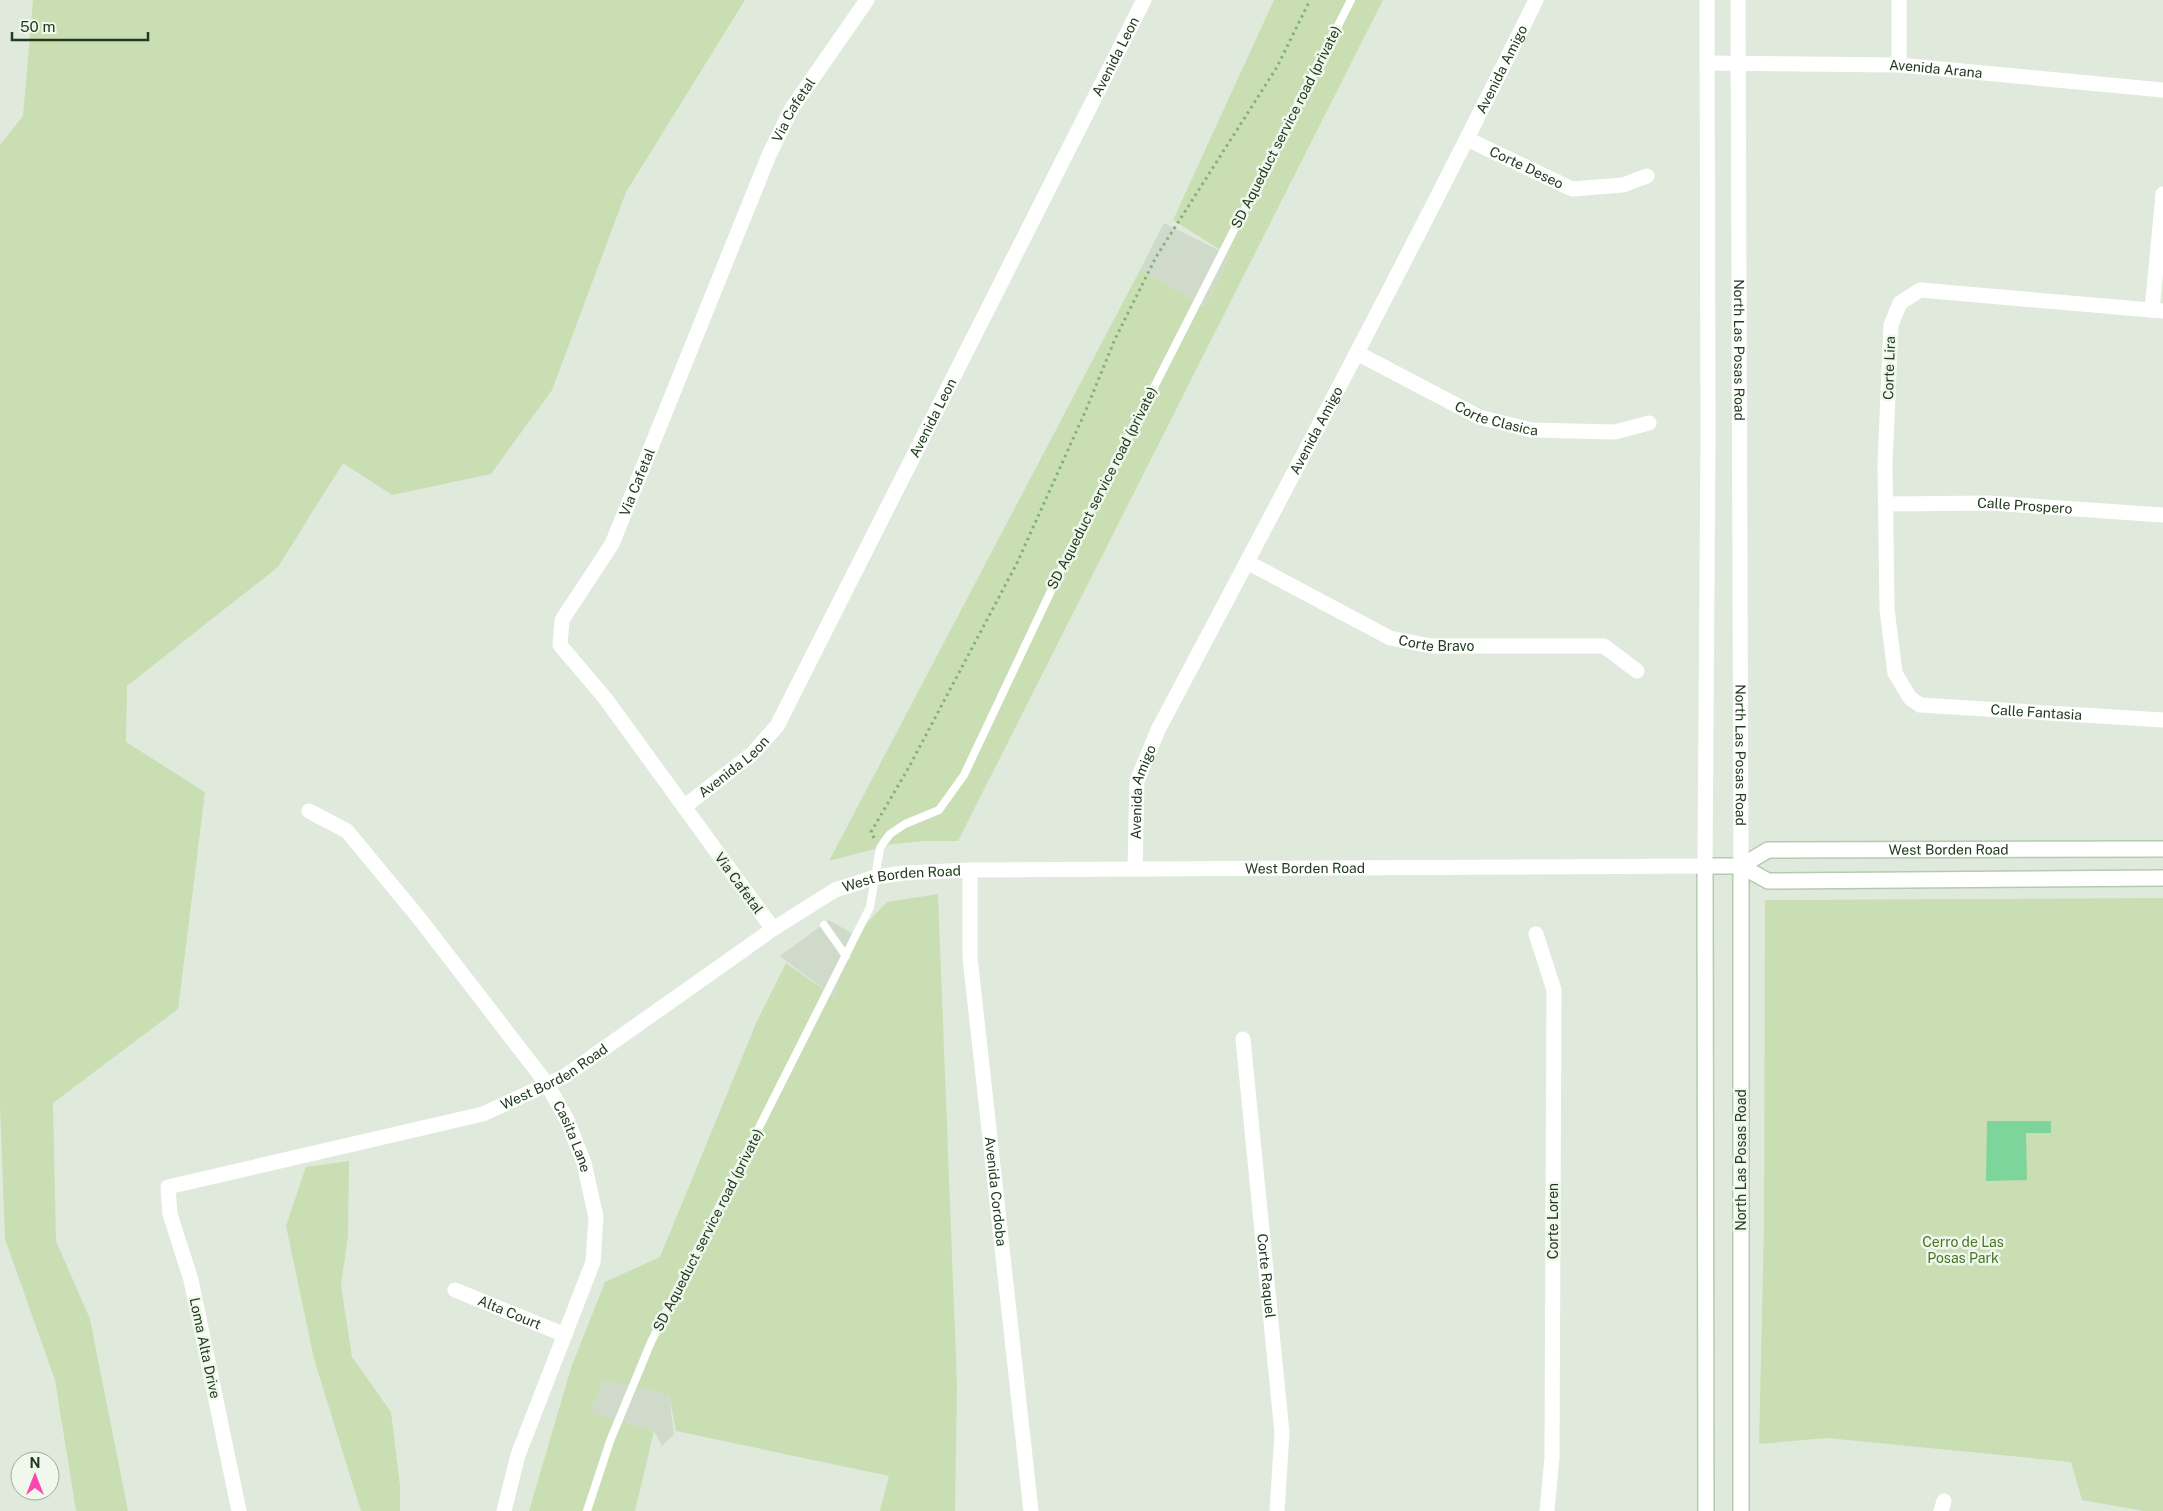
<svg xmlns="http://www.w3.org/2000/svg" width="2163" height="1511" font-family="'Public Sans',sans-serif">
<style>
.built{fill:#cfdacb}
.green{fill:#cadeb3}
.water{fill:#7ed59c}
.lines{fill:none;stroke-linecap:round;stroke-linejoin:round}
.secondary-casing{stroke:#b4cbaf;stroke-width:18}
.path{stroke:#81b17a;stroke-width:3;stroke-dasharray:2.5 4;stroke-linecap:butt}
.service{stroke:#fff;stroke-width:8}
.minor{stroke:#fff;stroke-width:15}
.tertiary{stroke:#fff;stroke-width:15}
.secondary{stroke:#fff;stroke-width:15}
.labels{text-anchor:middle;stroke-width:5;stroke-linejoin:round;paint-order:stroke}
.street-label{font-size:14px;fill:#203b1d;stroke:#f0f7ed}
.park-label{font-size:14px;fill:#477424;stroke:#f0f7ed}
</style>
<rect width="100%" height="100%" fill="#e0eadc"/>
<g class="built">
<path d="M 1164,223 L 1230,256 L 1205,307 L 1140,270 Z"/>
<path d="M 829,920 L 863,940 L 834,997 L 780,956 Z"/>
<path d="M 603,1380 L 669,1395 L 674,1434 L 662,1446 L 654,1431 L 591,1412 Z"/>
</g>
<g class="green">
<path d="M 33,0 L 745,0 L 626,192 L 552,390 L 491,474 L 392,495 L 343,463 L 278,567 L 127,686 L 126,742 L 205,792 L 178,1009 L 53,1103 L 56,1241 L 90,1319 L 128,1511 L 76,1511 L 55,1380 L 5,1239 L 0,1104 L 0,145 L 23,116 Z"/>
<path d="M 1274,0 L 1383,0 L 958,841 L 925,841 L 893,844 L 829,861 L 1140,270 L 1205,307 L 1230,256 L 1173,220 Z"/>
<path d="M 938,894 L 957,1385 L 955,1511 L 880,1511 L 889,1476 L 676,1431 L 669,1395 L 603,1380 L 591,1412 L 654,1431 L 635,1511 L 529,1511 L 571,1368 L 605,1282 L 660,1257 L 757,1021 L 786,963 L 834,997 L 857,933 L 887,902 Z"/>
<path d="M 2163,898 L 2163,1511 L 2143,1511 L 2082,1500 L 2071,1462 L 1827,1438 L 1759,1444 L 1764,1225 L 1765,900 Z"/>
<path d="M 349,1161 L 348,1236 L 341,1285 L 352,1357 L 391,1412 L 400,1486 L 400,1511 L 361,1511 L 314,1359 L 286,1226 L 306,1167 Z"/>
</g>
<path class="water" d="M 1987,1121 L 2051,1121 L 2051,1133 L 2026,1133 L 2027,1180 L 1986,1181 Z"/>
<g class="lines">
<defs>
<g id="secondary">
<path d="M 1741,866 L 1741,1511"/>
<path id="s16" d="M 1741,866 L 1768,850 L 2163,849"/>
<path d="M 1706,1511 L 1705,866 L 1741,866 L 1768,881 L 2163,878"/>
</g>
</defs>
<use href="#secondary" class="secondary-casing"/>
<path class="path" d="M 874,838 L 871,832 L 909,767 L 1017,563 L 1086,410 L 1115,339 L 1156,257 L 1277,67 L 1310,0"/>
<g class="service">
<path d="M 824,925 L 846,956"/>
<path d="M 587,1511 L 610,1441 L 651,1342 L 870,907 L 880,848 L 884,842 L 890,834 L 905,824 L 939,810 L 964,775 L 1059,574 L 1351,0"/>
</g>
<g class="minor">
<path id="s1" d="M 1707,63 L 1899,65 L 2163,90"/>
<path d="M 1899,65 L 1899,0"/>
<path id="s2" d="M 1467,139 L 1572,189 L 1623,185 L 1647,176"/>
<path d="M 2152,310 L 2163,194"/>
<path id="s3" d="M 2163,311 L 1920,290 L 1900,303 L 1891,325 L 1885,464 L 1887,609 L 1895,673 L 1910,698 L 1920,705 L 2163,720"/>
<path id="s4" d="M 1357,353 L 1479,417 L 1531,430 L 1615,432 L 1649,423"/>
<path id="s5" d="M 1887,504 L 1989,503 L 2163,515"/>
<path id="s6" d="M 1247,562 L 1390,638 L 1431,646 L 1604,646 L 1637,671"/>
<path id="s7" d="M 684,807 L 752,754 L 777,726 L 1144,0"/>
<path id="s8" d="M 309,811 L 347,831 L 419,918 L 547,1084 L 567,1120 L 584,1163 L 596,1217 L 593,1262 L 518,1455 L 504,1511"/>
<path id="s9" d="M 1135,869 L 1137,781 L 1158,730 C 1286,488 1415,246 1536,0"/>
<path id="s10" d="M 773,929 L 605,698 L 560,645 L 562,620 L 612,544 L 769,155 L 792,108 L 867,0"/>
<path d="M 1536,934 L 1554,990 L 1552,1457 L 1547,1511"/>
<path id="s11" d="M 1243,1039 L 1282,1433 L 1277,1511"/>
<path id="s12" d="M 455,1290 L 565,1335"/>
<path id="s13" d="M 239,1511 L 191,1280 L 170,1214 L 168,1187 L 483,1114 L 565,1076 L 773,929 L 835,890 L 876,877 L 904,873 L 970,870 L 970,957 L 1031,1511"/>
<path d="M 1941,1511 L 1944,1501"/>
</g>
<g class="tertiary">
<path id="s14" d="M 1738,0 L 1741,866"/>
<path id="s15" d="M 970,870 L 1705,866 L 1708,435 L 1707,0"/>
</g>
<use href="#secondary" class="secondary"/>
</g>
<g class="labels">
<g class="street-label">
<text dy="5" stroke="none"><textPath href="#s7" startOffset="874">Avenida Leon</textPath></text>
<text dy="5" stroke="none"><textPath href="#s1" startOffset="229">Avenida Arana</textPath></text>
<text dy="5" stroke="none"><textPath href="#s9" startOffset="888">Avenida Amigo</textPath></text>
<text dy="5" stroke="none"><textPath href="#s10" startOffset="942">Via Cafetal</textPath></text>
<text transform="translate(1286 127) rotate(-63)" y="5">SD Aqueduct service road (private)</text>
<text dy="5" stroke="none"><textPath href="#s2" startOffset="66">Corte Deseo</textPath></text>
<text dy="5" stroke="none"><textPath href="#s14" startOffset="350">North Las Posas Road</textPath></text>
<text transform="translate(1889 368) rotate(-88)" y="5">Corte Lira</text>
<text dy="5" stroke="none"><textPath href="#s4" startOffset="155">Corte Clasica</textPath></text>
<text dy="5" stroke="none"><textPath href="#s7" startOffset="469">Avenida Leon</textPath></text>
<text dy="5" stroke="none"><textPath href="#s9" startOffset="482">Avenida Amigo</textPath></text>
<text dy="5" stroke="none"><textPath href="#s10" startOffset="538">Via Cafetal</textPath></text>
<text transform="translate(1102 488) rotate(-63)" y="5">SD Aqueduct service road (private)</text>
<text dy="5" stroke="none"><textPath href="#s5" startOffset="138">Calle Prospero</textPath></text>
<text dy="5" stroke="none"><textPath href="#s6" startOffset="209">Corte Bravo</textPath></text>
<text dy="5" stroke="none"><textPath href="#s3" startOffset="798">Calle Fantasia</textPath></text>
<text dy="5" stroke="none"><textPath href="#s14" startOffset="755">North Las Posas Road</textPath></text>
<text dy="5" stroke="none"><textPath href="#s7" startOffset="64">Avenida Leon</textPath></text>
<text dy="5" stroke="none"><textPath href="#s9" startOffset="78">Avenida Amigo</textPath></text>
<text dy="5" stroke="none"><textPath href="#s16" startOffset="212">West Borden Road</textPath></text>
<text dy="5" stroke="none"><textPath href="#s15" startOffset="335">West Borden Road</textPath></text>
<text dy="5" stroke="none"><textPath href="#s13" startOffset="1142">West Borden Road</textPath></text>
<text transform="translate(739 883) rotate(54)" y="5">Via Cafetal</text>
<text dy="5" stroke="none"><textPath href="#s13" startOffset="736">West Borden Road</textPath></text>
<text dy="5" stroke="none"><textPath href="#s8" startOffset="424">Casita Lane</textPath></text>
<text transform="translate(1741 1160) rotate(-90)" y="5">North Las Posas Road</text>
<text dy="5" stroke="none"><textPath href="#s13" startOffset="1534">Avenida Cordoba</textPath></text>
<text transform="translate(1553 1221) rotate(-90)" y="5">Corte Loren</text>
<text transform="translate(708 1230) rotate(-63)" y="5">SD Aqueduct service road (private)</text>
<text dy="5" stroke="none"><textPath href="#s11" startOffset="238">Corte Raquel</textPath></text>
<text dy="5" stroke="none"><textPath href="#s12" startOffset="59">Alta Court</textPath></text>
<text transform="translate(205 1348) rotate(78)" y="5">Loma Alta Drive</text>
</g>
<g class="park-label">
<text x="1963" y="1247">Cerro de Las<tspan x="1963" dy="16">Posas Park</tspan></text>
</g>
</g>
<g transform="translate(35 1476)"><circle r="24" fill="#f0f7ed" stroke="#9dac9a"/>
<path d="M0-4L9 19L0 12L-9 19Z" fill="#fe46af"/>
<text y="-8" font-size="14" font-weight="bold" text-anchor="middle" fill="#203b1d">N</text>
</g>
<path d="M12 32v8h136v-8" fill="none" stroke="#203b1d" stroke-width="2.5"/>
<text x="20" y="32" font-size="15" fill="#203b1d" stroke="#f0f7ed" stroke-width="4" paint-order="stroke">50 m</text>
</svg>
